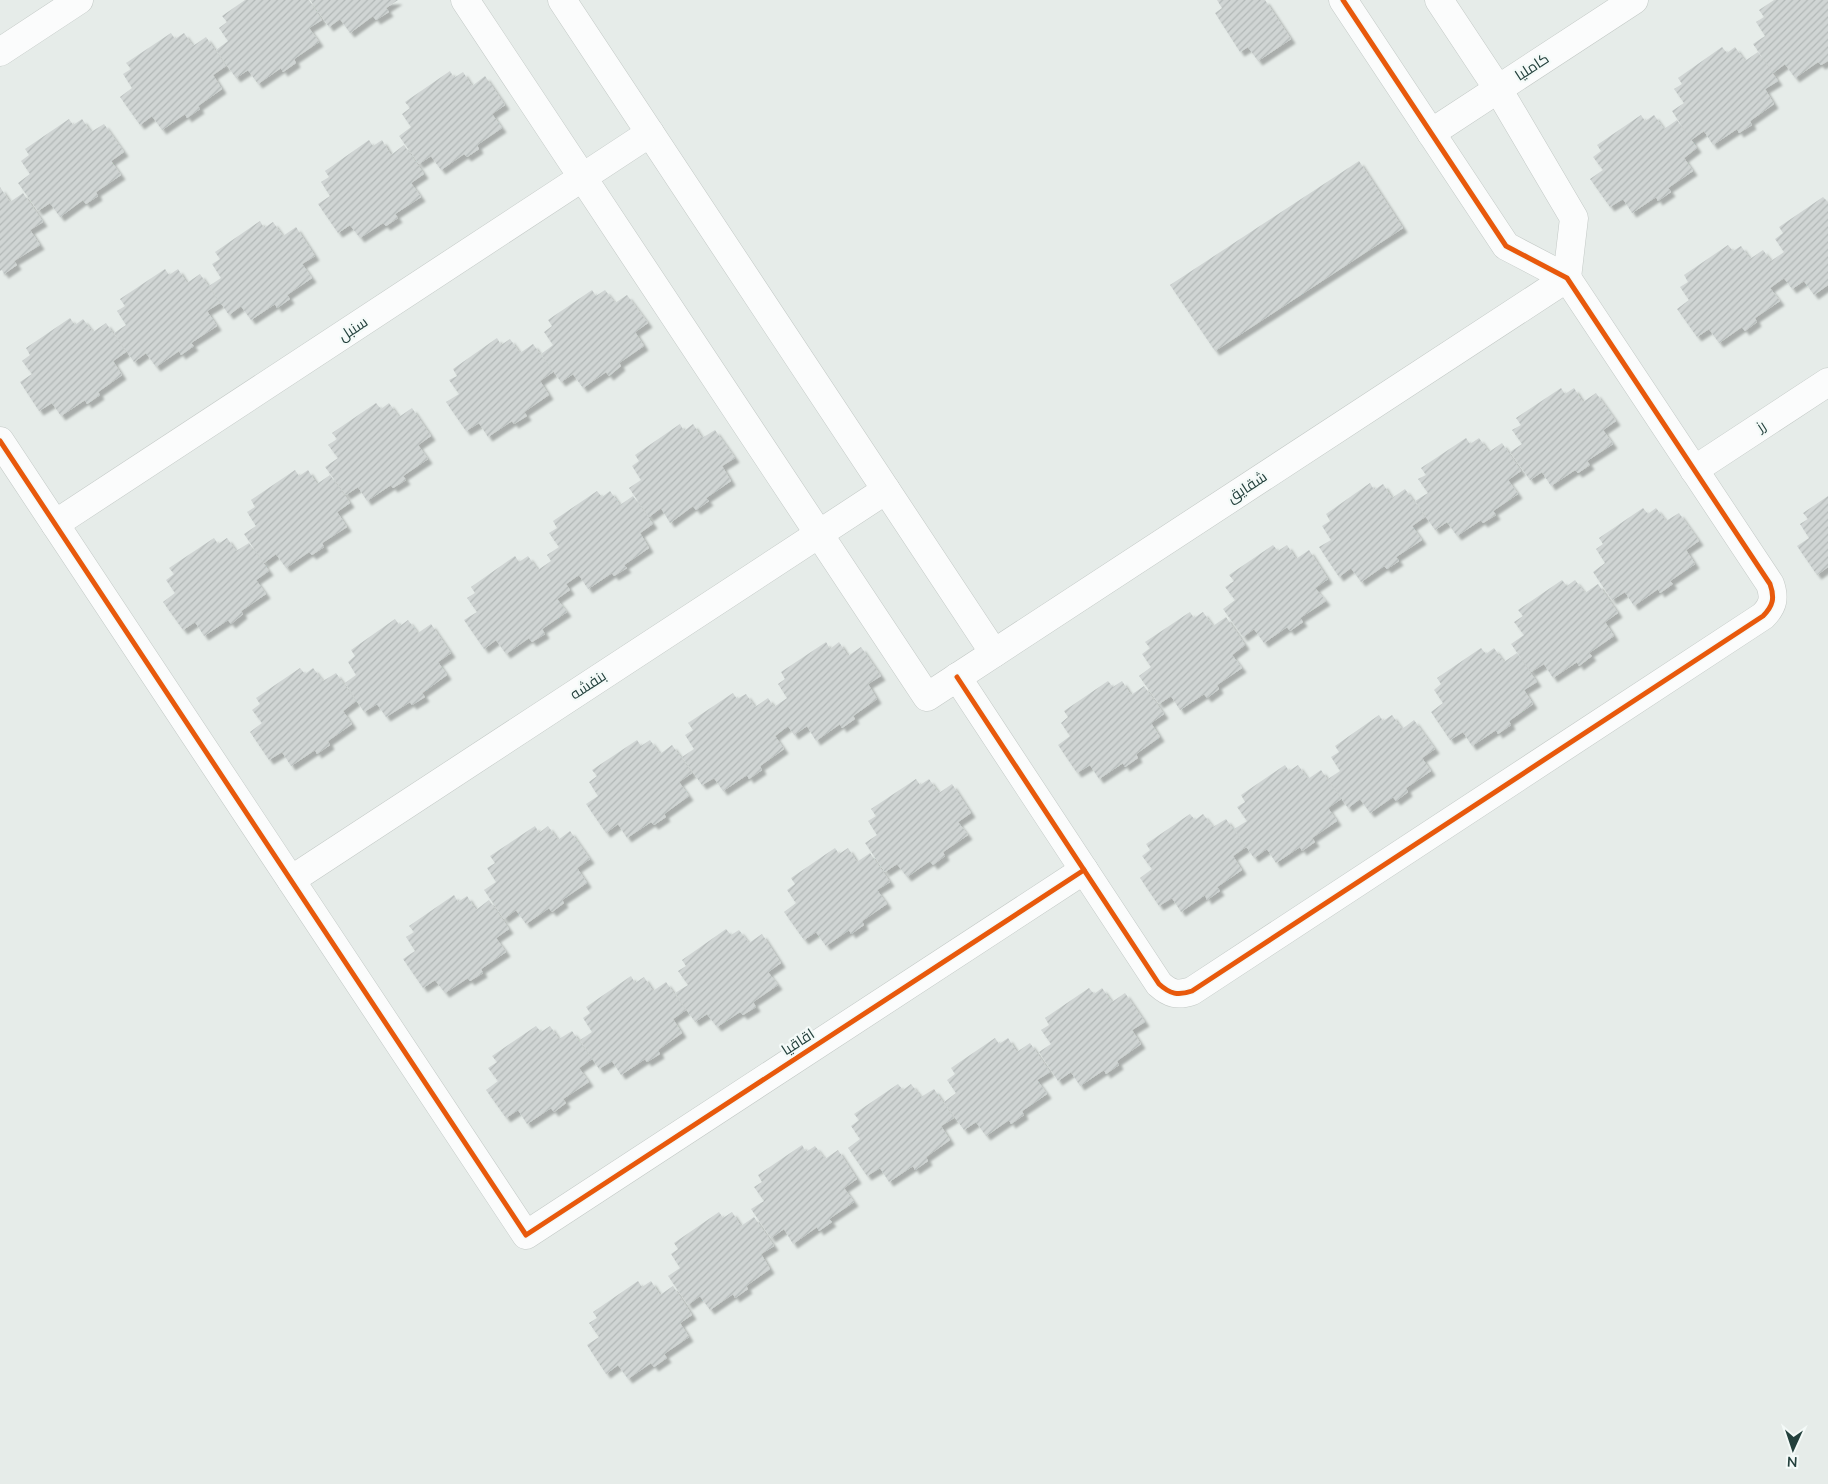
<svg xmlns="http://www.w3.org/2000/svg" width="1828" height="1484" font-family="Mulish,Cairo,sans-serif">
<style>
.building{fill:url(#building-hatch);filter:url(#shadow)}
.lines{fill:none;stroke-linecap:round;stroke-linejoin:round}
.minor-casing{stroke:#c3c9c6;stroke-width:29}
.minor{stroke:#fbfcfc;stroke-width:28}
.cycleway-casing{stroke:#f4faf8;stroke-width:8}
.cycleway{stroke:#e8590c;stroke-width:5}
.labels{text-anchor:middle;stroke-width:4.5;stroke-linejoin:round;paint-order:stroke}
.street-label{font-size:15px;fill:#23403c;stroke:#f4faf8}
</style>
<defs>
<pattern id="building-hatch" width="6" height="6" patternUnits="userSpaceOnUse" patternTransform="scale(1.25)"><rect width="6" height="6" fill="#d0d5d4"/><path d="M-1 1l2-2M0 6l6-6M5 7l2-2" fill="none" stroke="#b2b8b7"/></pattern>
<filter id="shadow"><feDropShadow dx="4.5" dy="4.5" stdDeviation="1" flood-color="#0004"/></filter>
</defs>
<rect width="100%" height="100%" fill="#e6ece9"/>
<g class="building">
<path d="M 245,0 L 309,0 L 322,20 L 309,28 L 319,42 L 294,59 L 296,63 L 283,72 L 281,68 L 258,84 L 248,70 L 236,78 L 216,50 L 228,41 L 219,28 L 227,22 L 222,16 Z"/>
<path d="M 310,0 L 398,0 L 386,8 L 389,12 L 376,20 L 373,16 L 350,33 L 340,19 L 329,27 Z"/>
<path d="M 1217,0 L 1265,0 L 1291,39 L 1258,61 L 1248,47 L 1240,52 L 1215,13 L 1222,8 Z"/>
<path d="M 1774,0 L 1828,0 L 1828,61 L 1821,65 L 1818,62 L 1795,78 L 1785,64 L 1773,73 L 1753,44 L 1765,36 L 1756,22 L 1764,17 L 1759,10 Z"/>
<path d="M 171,33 L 175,39 L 184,33 L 193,46 L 206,37 L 226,66 L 213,75 L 222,89 L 198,106 L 200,109 L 187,118 L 185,114 L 162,130 L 152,116 L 140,125 L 120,97 L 132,88 L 123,74 L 131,69 L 126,63 Z"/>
<path d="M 1722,47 L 1727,53 L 1735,47 L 1745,61 L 1758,52 L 1778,81 L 1765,89 L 1774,104 L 1750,121 L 1752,125 L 1739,133 L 1737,129 L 1713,145 L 1704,131 L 1691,140 L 1672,111 L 1684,103 L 1674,89 L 1682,84 L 1678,78 Z"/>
<path d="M 450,71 L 454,78 L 463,72 L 472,86 L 485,76 L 505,105 L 492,114 L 502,128 L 477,145 L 479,149 L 467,157 L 464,154 L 441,170 L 431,156 L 419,164 L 399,136 L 411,127 L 402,114 L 410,108 L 405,102 Z"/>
<path d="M 1641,115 L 1645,121 L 1654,115 L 1664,129 L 1677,120 L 1697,148 L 1684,158 L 1693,171 L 1668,188 L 1671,192 L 1658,201 L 1656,197 L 1632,213 L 1623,199 L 1610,207 L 1590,179 L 1603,170 L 1593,157 L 1601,151 L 1597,145 Z"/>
<path d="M 69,119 L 73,125 L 82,119 L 91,132 L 104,124 L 124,152 L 111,161 L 121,175 L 96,192 L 98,196 L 86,204 L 83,200 L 60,217 L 50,203 L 38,211 L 18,183 L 30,174 L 21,161 L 29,155 L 25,149 Z"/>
<path d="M 369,140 L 373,146 L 382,140 L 391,155 L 404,145 L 424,174 L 411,183 L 421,197 L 395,214 L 398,218 L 386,226 L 383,223 L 360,238 L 350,225 L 338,233 L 318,204 L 330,196 L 321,182 L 329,177 L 325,171 Z"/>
<path d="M 1359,161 L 1403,228 L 1215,351 L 1170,285 Z"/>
<path d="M 0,187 L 10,202 L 23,193 L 43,222 L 30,230 L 40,245 L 14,261 L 17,265 L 4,274 L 2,270 L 0,271 Z"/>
<path d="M 1823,197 L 1828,202 L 1828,285 L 1814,295 L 1804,281 L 1792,289 L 1784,278 L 1770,288 L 1780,301 L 1755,318 L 1757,322 L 1745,331 L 1742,327 L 1719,343 L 1709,329 L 1697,337 L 1677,309 L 1689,300 L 1680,287 L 1688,282 L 1684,275 L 1728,245 L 1733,251 L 1741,246 L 1750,259 L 1763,250 L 1771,261 L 1784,252 L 1775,239 L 1783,233 L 1779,227 Z"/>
<path d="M 260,221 L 264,228 L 273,222 L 283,236 L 296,227 L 315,256 L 302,264 L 312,278 L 287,295 L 290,299 L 277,308 L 275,304 L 251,320 L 241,306 L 229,315 L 209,286 L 221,278 L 212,264 L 220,259 L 215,252 Z"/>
<path d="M 165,269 L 169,275 L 178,269 L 187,283 L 200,274 L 220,303 L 207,311 L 217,326 L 191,343 L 194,346 L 181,355 L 179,351 L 156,367 L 146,353 L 134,362 L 114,333 L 126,325 L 117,311 L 125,306 L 120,299 Z"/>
<path d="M 592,290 L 596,296 L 605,290 L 615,303 L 627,295 L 648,323 L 635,332 L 644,346 L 619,363 L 621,366 L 609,376 L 606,372 L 583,388 L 573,374 L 561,382 L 541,354 L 553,345 L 544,332 L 552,326 L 548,320 Z"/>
<path d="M 70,318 L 75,325 L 83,319 L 93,332 L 106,323 L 126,352 L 113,361 L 122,375 L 98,392 L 100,395 L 87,404 L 85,400 L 61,416 L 52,403 L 39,411 L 20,382 L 32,374 L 22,361 L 30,355 L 26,348 Z"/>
<path d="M 497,338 L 501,345 L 510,339 L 520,353 L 533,344 L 553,372 L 540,381 L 549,395 L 524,412 L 527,416 L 514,424 L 512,421 L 488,437 L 479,423 L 466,431 L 446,402 L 459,394 L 449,380 L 457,376 L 453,369 Z"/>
<path d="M 1561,388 L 1565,394 L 1574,388 L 1583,402 L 1596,393 L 1616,421 L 1603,430 L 1613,444 L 1587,461 L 1590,465 L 1578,473 L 1575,470 L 1551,486 L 1542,472 L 1530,480 L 1510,452 L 1522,444 L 1512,430 L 1521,425 L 1516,418 Z"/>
<path d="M 376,403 L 381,409 L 389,403 L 399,417 L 412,408 L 431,436 L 418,445 L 428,459 L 403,476 L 406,480 L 393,488 L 391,485 L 367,501 L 358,487 L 346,495 L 325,467 L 338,458 L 328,445 L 337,439 L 332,433 Z"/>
<path d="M 680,424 L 684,431 L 693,424 L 702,438 L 715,430 L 735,458 L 722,466 L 731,481 L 706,498 L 709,501 L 696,510 L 693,506 L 670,523 L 661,508 L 649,517 L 629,488 L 641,480 L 632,466 L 639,461 L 635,455 Z"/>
<path d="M 1466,438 L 1470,444 L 1479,438 L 1489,452 L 1502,443 L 1521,471 L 1508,480 L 1518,494 L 1493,511 L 1496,515 L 1483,523 L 1481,520 L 1457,536 L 1447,522 L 1435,530 L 1415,501 L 1428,493 L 1418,479 L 1426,475 L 1421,468 Z"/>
<path d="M 295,470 L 299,476 L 308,470 L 317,484 L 330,475 L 350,503 L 337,512 L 347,527 L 322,543 L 324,547 L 312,555 L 309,552 L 286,568 L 276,554 L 264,563 L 244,534 L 256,526 L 247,512 L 255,507 L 251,500 Z"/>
<path d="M 1370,483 L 1374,490 L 1383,484 L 1392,498 L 1405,489 L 1425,517 L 1412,526 L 1422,540 L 1396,557 L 1399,561 L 1387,569 L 1384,566 L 1361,582 L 1351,568 L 1339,577 L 1319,547 L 1331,540 L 1322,526 L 1330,521 L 1326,514 Z"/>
<path d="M 597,491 L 602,497 L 610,491 L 620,505 L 633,496 L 653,524 L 640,533 L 649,548 L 624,565 L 627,568 L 614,576 L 612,573 L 588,589 L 579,575 L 566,584 L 570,590 L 557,599 L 567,612 L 542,629 L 545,634 L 532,642 L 529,638 L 506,654 L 496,640 L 484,649 L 464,620 L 477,612 L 467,598 L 475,593 L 471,587 L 515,556 L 519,562 L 528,556 L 538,570 L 551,561 L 547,555 L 559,547 L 549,533 L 557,528 L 553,521 Z"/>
<path d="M 1828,496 L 1828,567 L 1817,575 L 1797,546 L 1809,538 L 1800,524 L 1808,519 L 1803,513 Z"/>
<path d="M 1643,508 L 1648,514 L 1656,508 L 1666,521 L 1679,513 L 1699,541 L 1686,550 L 1695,564 L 1670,581 L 1673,584 L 1660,593 L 1658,589 L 1634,606 L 1625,592 L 1612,600 L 1593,572 L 1605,563 L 1596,549 L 1603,544 L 1599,538 Z"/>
<path d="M 214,538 L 218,544 L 227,538 L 236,551 L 249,543 L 269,571 L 256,580 L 266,594 L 241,611 L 243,614 L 231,624 L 228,620 L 204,636 L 195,622 L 183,630 L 163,602 L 175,593 L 166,580 L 174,574 L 169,568 Z"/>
<path d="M 1273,545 L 1278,551 L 1287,545 L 1296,559 L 1309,550 L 1328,579 L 1315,588 L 1326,601 L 1300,618 L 1303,622 L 1290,631 L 1287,627 L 1264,643 L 1254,629 L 1243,637 L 1223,609 L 1235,600 L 1225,587 L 1234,581 L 1229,575 Z"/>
<path d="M 1562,580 L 1567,586 L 1575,580 L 1585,593 L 1598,584 L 1618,613 L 1605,622 L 1614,636 L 1589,653 L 1592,656 L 1579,666 L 1577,662 L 1553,678 L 1544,664 L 1531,672 L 1511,644 L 1524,635 L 1514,622 L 1523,616 L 1518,610 Z"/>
<path d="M 1190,612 L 1194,618 L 1203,612 L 1213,626 L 1226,617 L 1245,645 L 1232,655 L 1242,668 L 1217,685 L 1219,689 L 1207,698 L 1204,694 L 1180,710 L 1171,696 L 1159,704 L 1139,676 L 1151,667 L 1142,654 L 1150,648 L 1145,642 Z"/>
<path d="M 395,619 L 400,626 L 408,620 L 418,633 L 431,624 L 451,653 L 438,662 L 447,675 L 422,693 L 425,697 L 412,705 L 410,702 L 386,717 L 377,704 L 364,712 L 345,683 L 356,675 L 348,662 L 355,656 L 351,650 Z"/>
<path d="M 826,642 L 830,649 L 839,642 L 848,656 L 861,647 L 881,676 L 868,684 L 877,699 L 853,716 L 855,719 L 842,728 L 840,724 L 816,741 L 807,726 L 794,735 L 788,726 L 775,736 L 784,749 L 760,766 L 762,770 L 749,779 L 747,775 L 723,791 L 714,778 L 702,785 L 682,757 L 694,749 L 685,735 L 693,730 L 688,723 L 733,693 L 737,699 L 746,694 L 755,707 L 768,698 L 774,707 L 787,698 L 778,684 L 785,679 L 781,672 Z"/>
<path d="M 1481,648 L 1486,654 L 1494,648 L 1504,662 L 1517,653 L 1537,682 L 1524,690 L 1533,704 L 1509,721 L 1511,725 L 1498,734 L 1496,730 L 1472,746 L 1463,732 L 1450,740 L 1431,712 L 1443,703 L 1434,690 L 1441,684 L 1437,678 Z"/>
<path d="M 300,668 L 305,674 L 313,668 L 323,681 L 336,673 L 356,701 L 343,711 L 352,724 L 328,741 L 330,745 L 317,754 L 315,750 L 291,766 L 282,752 L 269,760 L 250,732 L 262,723 L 252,710 L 260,704 L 256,698 Z"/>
<path d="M 1108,681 L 1113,687 L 1122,681 L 1131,695 L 1144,686 L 1164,714 L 1151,723 L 1160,737 L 1136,754 L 1138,758 L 1125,767 L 1123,763 L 1099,779 L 1090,765 L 1077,773 L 1058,745 L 1070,736 L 1061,723 L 1068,717 L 1064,711 Z"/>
<path d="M 1379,715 L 1383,721 L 1392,715 L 1402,729 L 1414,720 L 1435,749 L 1422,758 L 1431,771 L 1406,788 L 1408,792 L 1396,801 L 1393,797 L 1370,813 L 1360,799 L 1348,808 L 1328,779 L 1340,771 L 1331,757 L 1339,752 L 1335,746 Z"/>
<path d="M 637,740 L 641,746 L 650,740 L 660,754 L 672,745 L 692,773 L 679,782 L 689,796 L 664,814 L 666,817 L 654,825 L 651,822 L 627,838 L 618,824 L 606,833 L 586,804 L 598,796 L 589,782 L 597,776 L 592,770 Z"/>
<path d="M 1285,765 L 1289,771 L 1298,765 L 1308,779 L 1321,770 L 1341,799 L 1328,808 L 1337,821 L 1312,838 L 1315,842 L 1302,851 L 1300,847 L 1276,863 L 1267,849 L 1254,858 L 1234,829 L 1247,821 L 1237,807 L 1245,802 L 1241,795 Z"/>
<path d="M 916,779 L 920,785 L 929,779 L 939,793 L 952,784 L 971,813 L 958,822 L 968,835 L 943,852 L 945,856 L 933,865 L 930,861 L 907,877 L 897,864 L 885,872 L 865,843 L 877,835 L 868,821 L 876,816 L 871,809 Z"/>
<path d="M 1190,814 L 1195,820 L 1203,814 L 1213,827 L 1226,819 L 1246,847 L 1233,856 L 1242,870 L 1217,887 L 1220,891 L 1207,900 L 1205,895 L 1181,912 L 1172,898 L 1159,906 L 1140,878 L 1152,869 L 1142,856 L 1150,850 L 1146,844 Z"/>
<path d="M 535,826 L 539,833 L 548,826 L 558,840 L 570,831 L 590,859 L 577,868 L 587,883 L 562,900 L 564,903 L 552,912 L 549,908 L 526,924 L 516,910 L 504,919 L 484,890 L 496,882 L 487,868 L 495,863 L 490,856 Z"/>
<path d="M 835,848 L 839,854 L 848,848 L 857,862 L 870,853 L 890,882 L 877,890 L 887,904 L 862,921 L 864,925 L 851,934 L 849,930 L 826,946 L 816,932 L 804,940 L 784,912 L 796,903 L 787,890 L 795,884 L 791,878 Z"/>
<path d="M 454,895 L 458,902 L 467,896 L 476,910 L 489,900 L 509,929 L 496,938 L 506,952 L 481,969 L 483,973 L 470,981 L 468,978 L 445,993 L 435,980 L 423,988 L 403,959 L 415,951 L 406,937 L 414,932 L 409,926 Z"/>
<path d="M 726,929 L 731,935 L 739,930 L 749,943 L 762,934 L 781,963 L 768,972 L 778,985 L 753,1002 L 756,1007 L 743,1015 L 740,1012 L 717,1027 L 707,1014 L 695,1022 L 675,993 L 688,985 L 678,971 L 686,966 L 682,960 Z"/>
<path d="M 631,976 L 635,983 L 644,977 L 653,991 L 666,982 L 686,1010 L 673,1019 L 682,1033 L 658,1050 L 660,1054 L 647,1062 L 645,1059 L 621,1075 L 612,1061 L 599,1069 L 580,1040 L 592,1032 L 583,1018 L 590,1013 L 586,1007 Z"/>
<path d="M 1089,988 L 1094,994 L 1102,988 L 1112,1002 L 1125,993 L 1145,1022 L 1132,1030 L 1141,1044 L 1117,1061 L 1119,1065 L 1106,1074 L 1104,1070 L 1080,1086 L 1071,1072 L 1058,1081 L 1039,1052 L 1051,1044 L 1041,1030 L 1049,1025 L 1045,1018 Z"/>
<path d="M 536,1026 L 541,1032 L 550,1026 L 559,1039 L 572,1031 L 592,1059 L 579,1068 L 589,1082 L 563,1099 L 566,1103 L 554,1112 L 551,1108 L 527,1124 L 518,1110 L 506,1118 L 486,1090 L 498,1081 L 488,1068 L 497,1062 L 492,1056 Z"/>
<path d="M 995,1038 L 999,1044 L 1008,1038 L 1017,1052 L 1030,1043 L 1050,1072 L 1037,1080 L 1047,1094 L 1022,1111 L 1024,1115 L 1011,1124 L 1009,1120 L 986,1136 L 976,1122 L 964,1130 L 944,1102 L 956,1093 L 947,1080 L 955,1074 L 951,1068 Z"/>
<path d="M 898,1084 L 903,1090 L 911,1084 L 921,1097 L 934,1089 L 954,1118 L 941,1126 L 950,1140 L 926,1157 L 928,1161 L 915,1170 L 913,1166 L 889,1182 L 880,1168 L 867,1176 L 848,1148 L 860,1139 L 851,1126 L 859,1120 L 854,1114 Z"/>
<path d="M 802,1145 L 806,1152 L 815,1146 L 825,1159 L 838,1150 L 857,1179 L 844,1188 L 854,1202 L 829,1219 L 832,1222 L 819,1231 L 817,1227 L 793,1244 L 784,1229 L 771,1238 L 751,1209 L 764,1201 L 754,1187 L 762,1182 L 758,1175 Z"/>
<path d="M 719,1212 L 723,1218 L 732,1212 L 741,1226 L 754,1217 L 774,1246 L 761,1254 L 770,1269 L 746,1286 L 748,1289 L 735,1298 L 733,1294 L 710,1310 L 700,1296 L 688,1305 L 668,1276 L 680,1268 L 671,1254 L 678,1249 L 674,1243 Z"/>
<path d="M 638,1281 L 642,1287 L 651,1281 L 660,1295 L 673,1286 L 692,1315 L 680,1323 L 689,1337 L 664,1354 L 667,1358 L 654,1367 L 651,1363 L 628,1379 L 618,1365 L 606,1374 L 587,1345 L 599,1337 L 589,1323 L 597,1318 L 593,1312 Z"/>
</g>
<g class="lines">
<defs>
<g id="minor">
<path d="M 465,0 L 927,697 L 1567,278"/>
<path d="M 562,0 L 994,653"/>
<path d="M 1439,0 L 1498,89 L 1574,218 L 1567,278"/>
<path d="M 0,52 L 79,0"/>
<path d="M 1431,133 L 1634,0"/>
<path d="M 0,441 L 526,1235 L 1084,870"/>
<path d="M 1694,470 L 1828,382"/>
<path d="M 55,524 L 650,133"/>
<path d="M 957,677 L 1159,984 C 1170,994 1178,996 1192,991 L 1763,616 C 1773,606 1775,598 1770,584 L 1567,278 L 1506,246 L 1343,0"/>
<path d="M 291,880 L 886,490"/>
</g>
</defs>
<use href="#minor" class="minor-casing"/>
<use href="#minor" class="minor"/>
<defs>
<g id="cycleway">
<path d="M 0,441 L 526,1235 L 1084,870"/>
<path d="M 957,677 L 1159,984 C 1170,994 1178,996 1192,991 L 1763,616 C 1773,606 1775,598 1770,584 L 1567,278 L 1506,246 L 1343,0"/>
</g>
</defs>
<use href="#cycleway" class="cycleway-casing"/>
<use href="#cycleway" class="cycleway"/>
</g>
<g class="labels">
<g class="street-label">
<text transform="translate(1532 67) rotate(-33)" y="5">کاملیا</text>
<text transform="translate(353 329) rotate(-33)" y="5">سنبل</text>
<text transform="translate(1761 426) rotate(-33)" y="5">رز</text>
<text transform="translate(1247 487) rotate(-33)" y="5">شقایق</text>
<text transform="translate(588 685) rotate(-33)" y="5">بنفشه</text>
<text transform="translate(798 1042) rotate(-33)" y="5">اقاقیا</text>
</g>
</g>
<g transform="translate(1793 1449) rotate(183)" stroke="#f4faf8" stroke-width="4" paint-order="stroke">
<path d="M0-4L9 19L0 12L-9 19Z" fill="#23403c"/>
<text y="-8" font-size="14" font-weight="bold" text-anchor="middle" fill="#23403c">N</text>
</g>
</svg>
